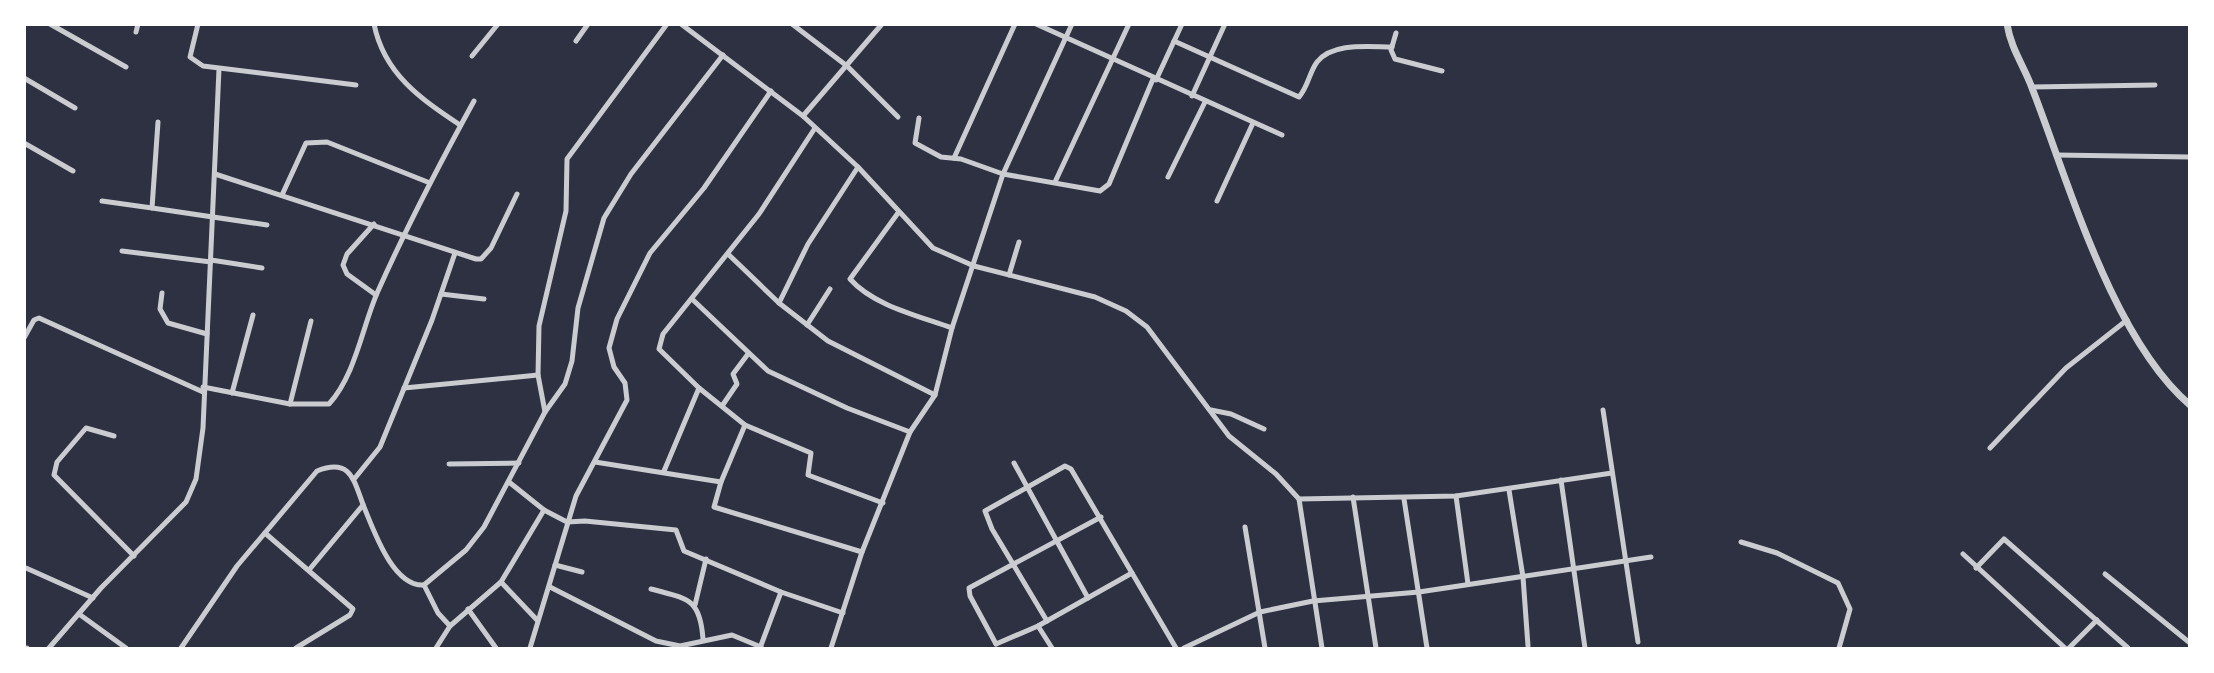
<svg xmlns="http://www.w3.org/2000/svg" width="2214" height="673" font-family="'Archivo Narrow',sans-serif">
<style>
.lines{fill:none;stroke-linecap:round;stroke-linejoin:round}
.minor{stroke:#caccd0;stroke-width:5}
.tertiary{stroke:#caccd0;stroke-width:7}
</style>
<rect width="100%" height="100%" fill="#2d3142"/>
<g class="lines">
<g class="minor">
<path d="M 50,24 L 126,67"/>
<path d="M 198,24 L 190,57 L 203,66 L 356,85"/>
<path d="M 374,24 C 384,74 421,99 460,125"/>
<path d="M 681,24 L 803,116 L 858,167 L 933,248 L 974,266 L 1095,297 L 1126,311 L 1147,327 L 1229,436 L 1276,474 L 1299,499 L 1322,648"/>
<path d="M 792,24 L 847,66 L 898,117"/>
<path d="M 1036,24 L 1282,135"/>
<path d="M 136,32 L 138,24"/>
<path d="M 1396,33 L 1391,50 L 1395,59 L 1442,71"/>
<path d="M 576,41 L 588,24"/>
<path d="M 1174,41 L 1299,97 C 1308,87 1309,73 1317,62 C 1333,42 1369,47 1392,47"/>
<path d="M 472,56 L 498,24"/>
<path d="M 24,78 L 75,108"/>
<path d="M 1156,80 L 1182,24"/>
<path d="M 2032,87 L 2155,85"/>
<path d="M 1192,96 L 1225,24"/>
<path d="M 803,116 L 882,24"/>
<path d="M 919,118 L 915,143 L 941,157 L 961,159 L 1003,174 L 1100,191 L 1109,184 L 1153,79"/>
<path d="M 158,122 L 152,208 L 267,225"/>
<path d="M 815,128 L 759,214 L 663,334 L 659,349 L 699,388 L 745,425 L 811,453 L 808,475 L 883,503"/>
<path d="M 24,143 L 73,171"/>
<path d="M 2056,155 L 2190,157"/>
<path d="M 954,158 L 1015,24"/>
<path d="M 215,174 L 476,259 L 481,259 L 491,248 L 517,194"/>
<path d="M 1168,177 L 1205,102"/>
<path d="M 1055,182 L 1129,24"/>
<path d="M 282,195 L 306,143 L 327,142 L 430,183"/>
<path d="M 102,201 L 152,208"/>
<path d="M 1217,201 L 1253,123"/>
<path d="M 898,213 L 850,279 C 874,306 919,316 952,328"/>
<path d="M 374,224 L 347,254 L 343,265 L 347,274 L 376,295"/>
<path d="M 122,251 L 211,262"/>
<path d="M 728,254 L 779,303 L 828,341 L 935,395"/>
<path d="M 211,260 L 262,268"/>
<path d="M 1009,275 L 1019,242"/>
<path d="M 162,293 L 160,309 L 168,323 L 207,334"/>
<path d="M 441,294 L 484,299"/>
<path d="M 692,299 L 768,371 L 847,408 L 910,432"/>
<path d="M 779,303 L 808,244 L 858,167"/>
<path d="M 807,325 L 830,289"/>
<path d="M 24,338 L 34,320 L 39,318 L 203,392"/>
<path d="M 203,387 L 290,404 L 329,404 C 356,374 362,327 378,291 C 407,226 440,163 474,101"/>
<path d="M 404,388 L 538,375"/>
<path d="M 232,393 L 253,315"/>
<path d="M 290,404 L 311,321"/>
<path d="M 722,406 L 737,384 L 733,374 L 748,354"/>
<path d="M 1211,410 L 1231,414 L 1264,429"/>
<path d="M 1603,410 L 1638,642"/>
<path d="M 545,412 L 538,375 L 539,326 L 566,211 L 567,159 L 667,24"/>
<path d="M 745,425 L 721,482 L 714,507 L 862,552"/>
<path d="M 114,436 L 86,428 L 57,462 L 54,475 L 134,556"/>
<path d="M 1990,448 L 2066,368 L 2127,320"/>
<path d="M 595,462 L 721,482"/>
<path d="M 1014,463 L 1088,598"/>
<path d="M 449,464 L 519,463"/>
<path d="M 664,471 L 699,388"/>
<path d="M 355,478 L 380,447 L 432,320 L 455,253"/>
<path d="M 1561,480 L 1585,648"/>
<path d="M 509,482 L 544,510"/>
<path d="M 1509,490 L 1523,577 L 1528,646"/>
<path d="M 1456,496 L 1468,584"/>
<path d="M 1353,497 L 1376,648"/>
<path d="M 1299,499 L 1456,496 L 1612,473"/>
<path d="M 1404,499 L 1427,648"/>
<path d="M 1245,527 L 1265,648"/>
<path d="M 265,533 L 353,609 L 350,615 L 296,648"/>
<path d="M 1741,542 L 1777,553 L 1838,583 L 1850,609 L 1839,648"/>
<path d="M 1963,554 L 2065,648"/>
<path d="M 555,565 L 582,572"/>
<path d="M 26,568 L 93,598"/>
<path d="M 1976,568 L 2004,539 L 2128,648"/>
<path d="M 309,570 L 363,505"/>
<path d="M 2105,574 L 2190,643"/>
<path d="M 501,582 L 537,620"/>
<path d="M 424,585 L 466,550 L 484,527 L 545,412 L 565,384 L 572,361 L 578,308 L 604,218 L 631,174 L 723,55"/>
<path d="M 424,585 L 438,613 L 450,626"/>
<path d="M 550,587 L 656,641 L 680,646 L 732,635 L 761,647"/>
<path d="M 651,589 C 688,599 700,598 703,639"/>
<path d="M 695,605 L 706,559"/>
<path d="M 468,609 L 496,648"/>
<path d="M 79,614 L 126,648"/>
<path d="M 1047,621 L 992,529 L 985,511 L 1065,466 L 1071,469 L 1176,648"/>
<path d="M 1038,626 L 1052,648"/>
<path d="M 996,644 L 970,596 L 969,588 L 1101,517"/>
<path d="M 996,644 L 1038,626 L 1132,573"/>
<path d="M 24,648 L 27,648"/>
<path d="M 49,648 L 101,588 L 186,502 L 196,479 L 203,428 L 219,69"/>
<path d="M 181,648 L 237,566 L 317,471 C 352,457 354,482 364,507 C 374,531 393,587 424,585"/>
<path d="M 436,648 L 450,626 L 501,582 L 544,510 L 567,522 L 585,521 L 676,530 L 684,551 L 781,592 L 843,613"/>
<path d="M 530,648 L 576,496 L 627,400 L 625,383 L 614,367 L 609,348 L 617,319 L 650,253 L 704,188 L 771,91"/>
<path d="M 760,648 L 781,592"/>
<path d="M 831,648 L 862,552 L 910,432 L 935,395 L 952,328 L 1003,174 L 1072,24"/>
<path d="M 1184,648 L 1260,612 L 1313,601 L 1419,592 L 1651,557"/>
<path d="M 2069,648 L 2097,620"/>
</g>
<path class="tertiary" d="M 2007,24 C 2011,49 2024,66 2032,88 C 2069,183 2112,338 2190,405"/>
</g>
<rect width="2214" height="673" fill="none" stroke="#ffffff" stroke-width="52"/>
</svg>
